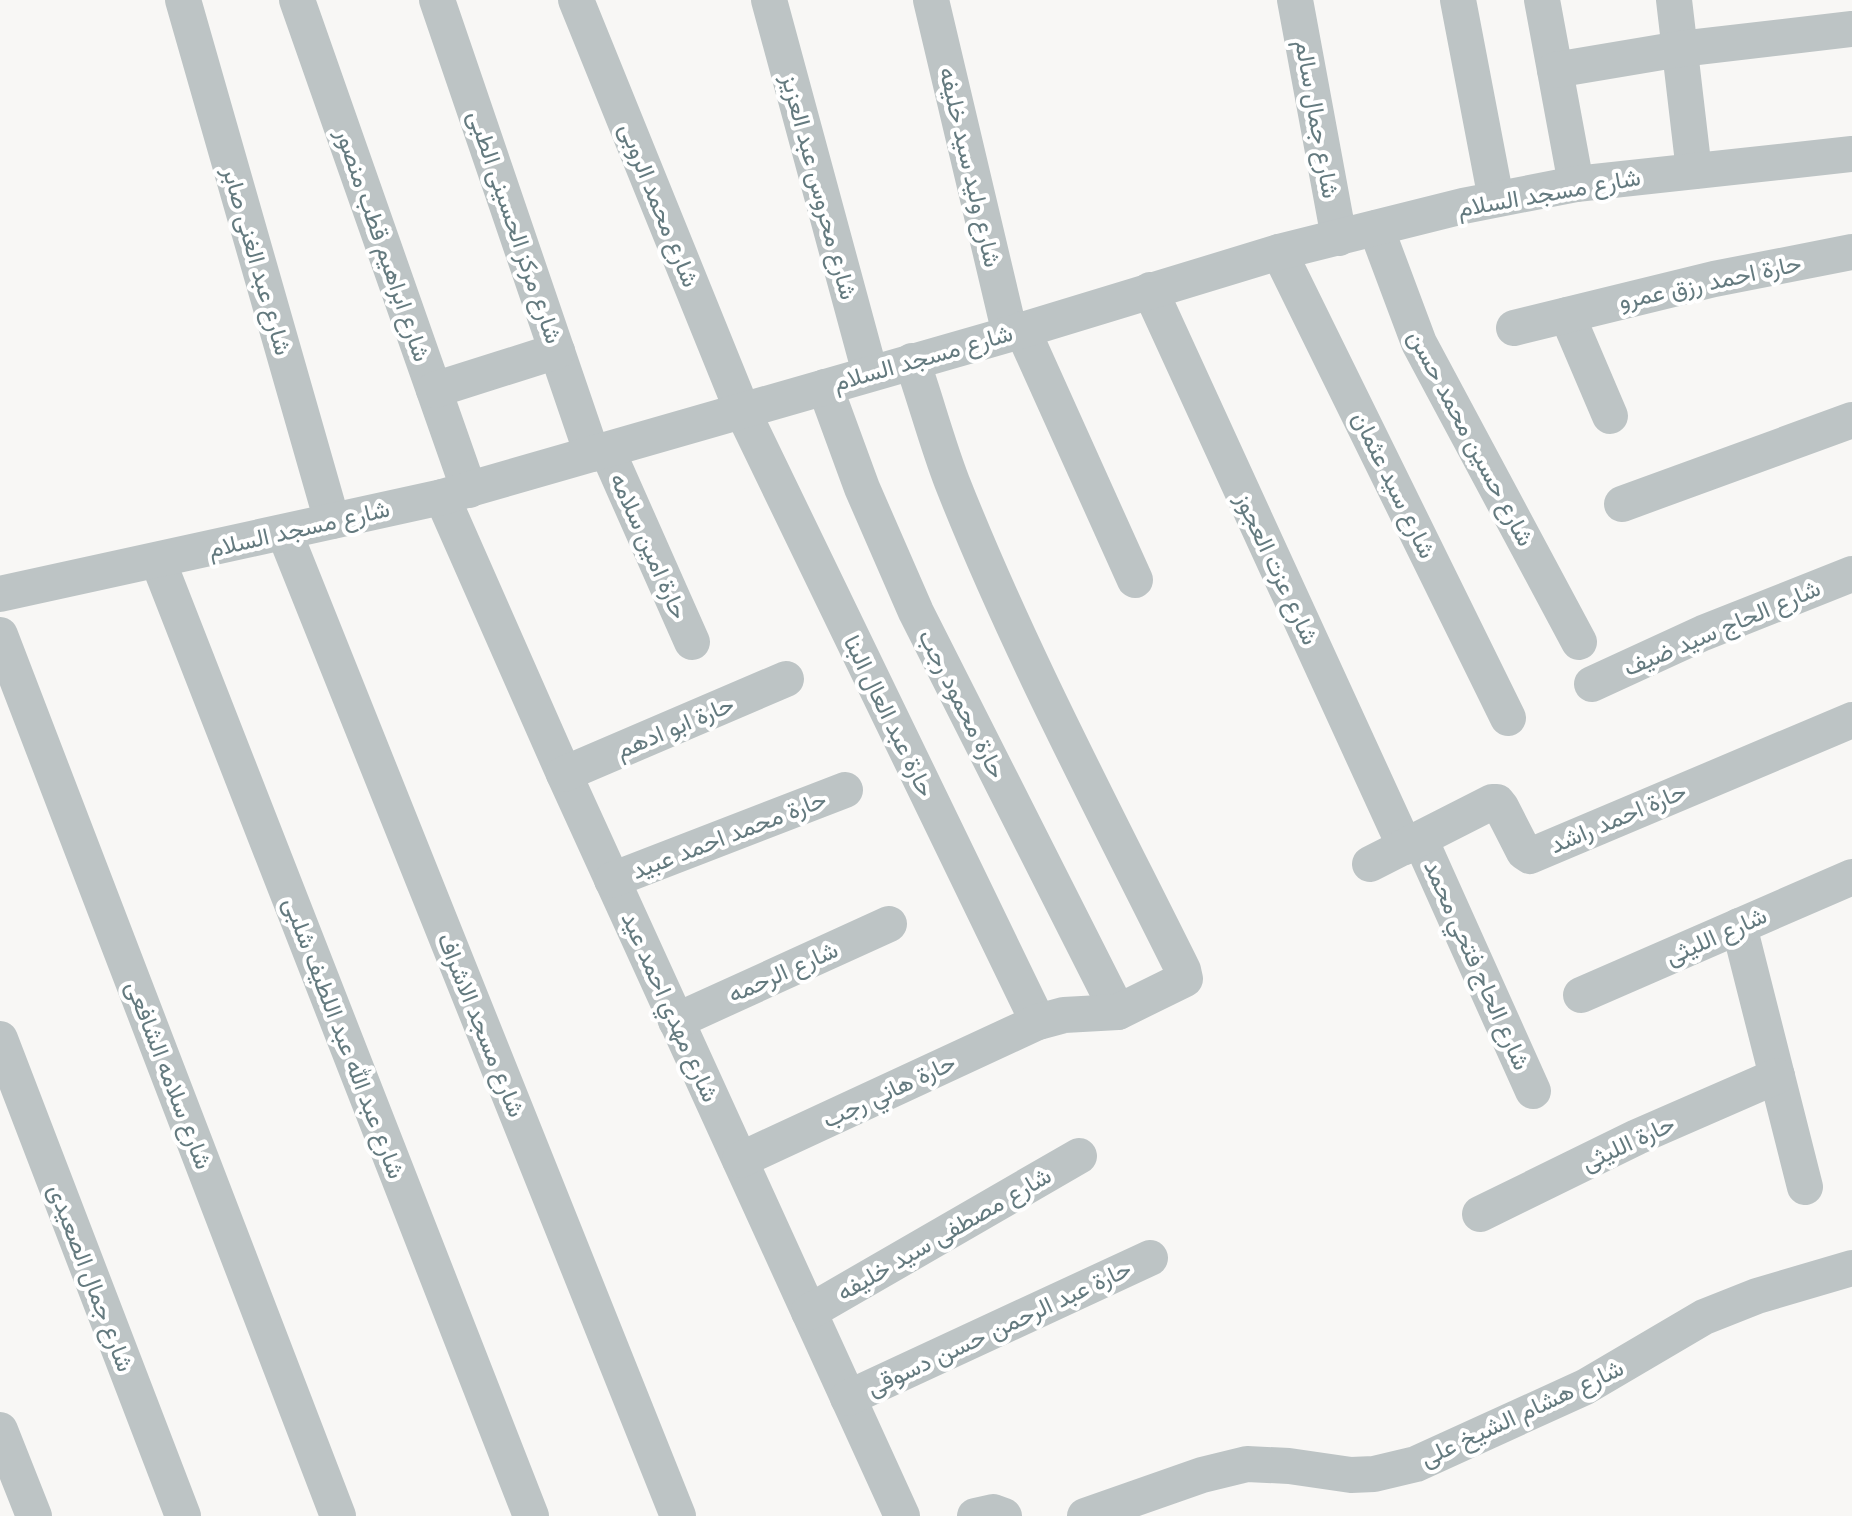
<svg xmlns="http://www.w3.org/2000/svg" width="1852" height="1516" font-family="Arial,Vazirmatn,sans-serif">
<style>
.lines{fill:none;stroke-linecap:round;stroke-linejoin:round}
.street{stroke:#bdc4c5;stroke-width:36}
.labels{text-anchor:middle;stroke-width:8;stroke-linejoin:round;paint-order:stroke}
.street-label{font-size:24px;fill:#647a7f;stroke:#fff}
</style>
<rect width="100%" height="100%" fill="#f8f7f5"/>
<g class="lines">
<g class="street">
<path d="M 183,0 L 332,521"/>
<path d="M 297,0 L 469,490"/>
<path d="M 437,0 L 592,454"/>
<path d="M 576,0 L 742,410 L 1038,1022"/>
<path d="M 769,0 L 870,373"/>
<path d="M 931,0 L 1010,334"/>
<path d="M 1295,0 L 1339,238"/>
<path d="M 1458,0 L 1496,199"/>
<path d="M 1542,0 L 1576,184"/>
<path d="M 1674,0 L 1694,171"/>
<path d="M 1555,70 L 1680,49 L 1852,29"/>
<path d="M 1376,228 L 1419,343 L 1579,642"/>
<path d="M 1279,252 L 1508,718"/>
<path d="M 1150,290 L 1405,847"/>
<path d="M 1567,315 L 1610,416"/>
<path d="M 1514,328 L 1714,279 L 1852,252"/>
<path d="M 1022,329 L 1135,580"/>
<path d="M 825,387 L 862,488 L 916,612 L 1118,1012"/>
<path d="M 434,390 L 557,351"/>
<path d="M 607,450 L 692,642"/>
<path d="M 442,497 L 564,774 L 902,1516"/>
<path d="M 1622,504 L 1852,420"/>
<path d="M 285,534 L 678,1516"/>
<path d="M 158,561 L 531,1516"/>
<path d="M 0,594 L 442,497 L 1010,334 L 1279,252 L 1463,206 L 1576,184 L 1852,154"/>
<path d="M 0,635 L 338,1516"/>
<path d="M 1592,684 L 1703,633 L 1852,574"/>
<path d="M 564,774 L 786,679"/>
<path d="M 1420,839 L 1533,1091"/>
<path d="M 1370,864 L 1492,802 L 1497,802 L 1501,807 L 1524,852 L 1530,856 L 1852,720"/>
<path d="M 612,880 L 845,790"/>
<path d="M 1739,926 L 1805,1187"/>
<path d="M 1581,995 L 1852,877"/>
<path d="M 676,1021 L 889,924"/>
<path d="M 0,1039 L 183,1516"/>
<path d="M 740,1160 L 1038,1022 L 1064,1015 L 1118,1012 L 1185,979 L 1183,970 C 1103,809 1018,649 952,482 C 937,443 926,401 912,361"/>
<path d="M 1480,1214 L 1637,1137 L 1777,1076"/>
<path d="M 809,1312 L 1079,1156"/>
<path d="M 848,1398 L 1150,1258"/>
<path d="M 0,1430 L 34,1516"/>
<path d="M 975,1516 L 993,1512 L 1004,1516"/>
<path d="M 1085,1516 L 1202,1475 L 1247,1464 L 1289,1466 L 1351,1475 L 1374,1474 L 1416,1464 L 1585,1387 L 1704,1317 L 1757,1296 L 1852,1268"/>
</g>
</g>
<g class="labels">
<g class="street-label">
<text transform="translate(1317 119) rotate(80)" y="8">شارع جمال سالم</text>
<text transform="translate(970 167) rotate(77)" y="8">شارع وليد سيد خليفه</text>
<text transform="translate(819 187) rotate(75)" y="8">شارع محروس عبد العزيز</text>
<text transform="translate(1549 193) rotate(-10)" y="8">شارع مسجد السلام</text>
<text transform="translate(659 205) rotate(68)" y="8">شارع محمد الروبى</text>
<text transform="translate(515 227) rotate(71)" y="8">شارع مركز الحسينى الطبى</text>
<text transform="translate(383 245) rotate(71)" y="8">شارع ابراهيم قطب منصور</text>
<text transform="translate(257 261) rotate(74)" y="8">شارع عبد الغنى صابر</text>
<text transform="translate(1710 282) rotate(-12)" y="8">حارة احمد رزق عمرو</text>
<text transform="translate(923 358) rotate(-16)" y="8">شارع مسجد السلام</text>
<text transform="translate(1471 438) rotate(62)" y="8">شارع حسين محمد حسن</text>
<text transform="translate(1394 485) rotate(64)" y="8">شارع سيد عثمان</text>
<text transform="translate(299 529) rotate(-13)" y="8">شارع مسجد السلام</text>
<text transform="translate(649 546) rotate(66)" y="8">حارة امين سلامه</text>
<text transform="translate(1277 569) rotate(65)" y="8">شارع عزت العجوز</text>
<text transform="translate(1722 628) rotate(-23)" y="8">شارع الحاج سيد ضيف</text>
<text transform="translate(962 704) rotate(63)" y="8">حارة محمود رجب</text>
<text transform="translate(889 716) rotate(64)" y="8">حارة عبد العال البنا</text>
<text transform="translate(675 727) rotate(-23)" y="8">حارة ابو ادهم</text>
<text transform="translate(1618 818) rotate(-23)" y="8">حارة احمد راشد</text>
<text transform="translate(729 835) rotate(-21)" y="8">حارة محمد احمد عبيد</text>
<text transform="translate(1716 936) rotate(-24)" y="8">شارع الليثى</text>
<text transform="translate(1477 965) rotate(66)" y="8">شارع الحاج فتحي محمد</text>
<text transform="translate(783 972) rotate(-24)" y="8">شارع الرحمه</text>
<text transform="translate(670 1007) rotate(66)" y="8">شارع مهدي احمد عيد</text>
<text transform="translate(481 1025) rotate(68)" y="8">شارع مسجد الاشراف</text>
<text transform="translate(344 1038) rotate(69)" y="8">شارع عبد الله عبد اللطيف شلبى</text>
<text transform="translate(169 1075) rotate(69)" y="8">شارع سلامه الشافعى</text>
<text transform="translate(889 1091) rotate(-25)" y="8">حارة هاني رجب</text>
<text transform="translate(1628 1143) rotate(-25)" y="8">حارة الليثى</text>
<text transform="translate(944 1234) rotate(-30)" y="8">شارع مصطفى سيد خليفه</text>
<text transform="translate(91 1278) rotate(69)" y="8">شارع جمال الصعيدى</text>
<text transform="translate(999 1328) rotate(-25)" y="8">حارة عبد الرحمن حسن دسوقى</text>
<text transform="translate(1522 1413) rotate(-25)" y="8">شارع هشام الشيخ على</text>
</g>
</g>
</svg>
